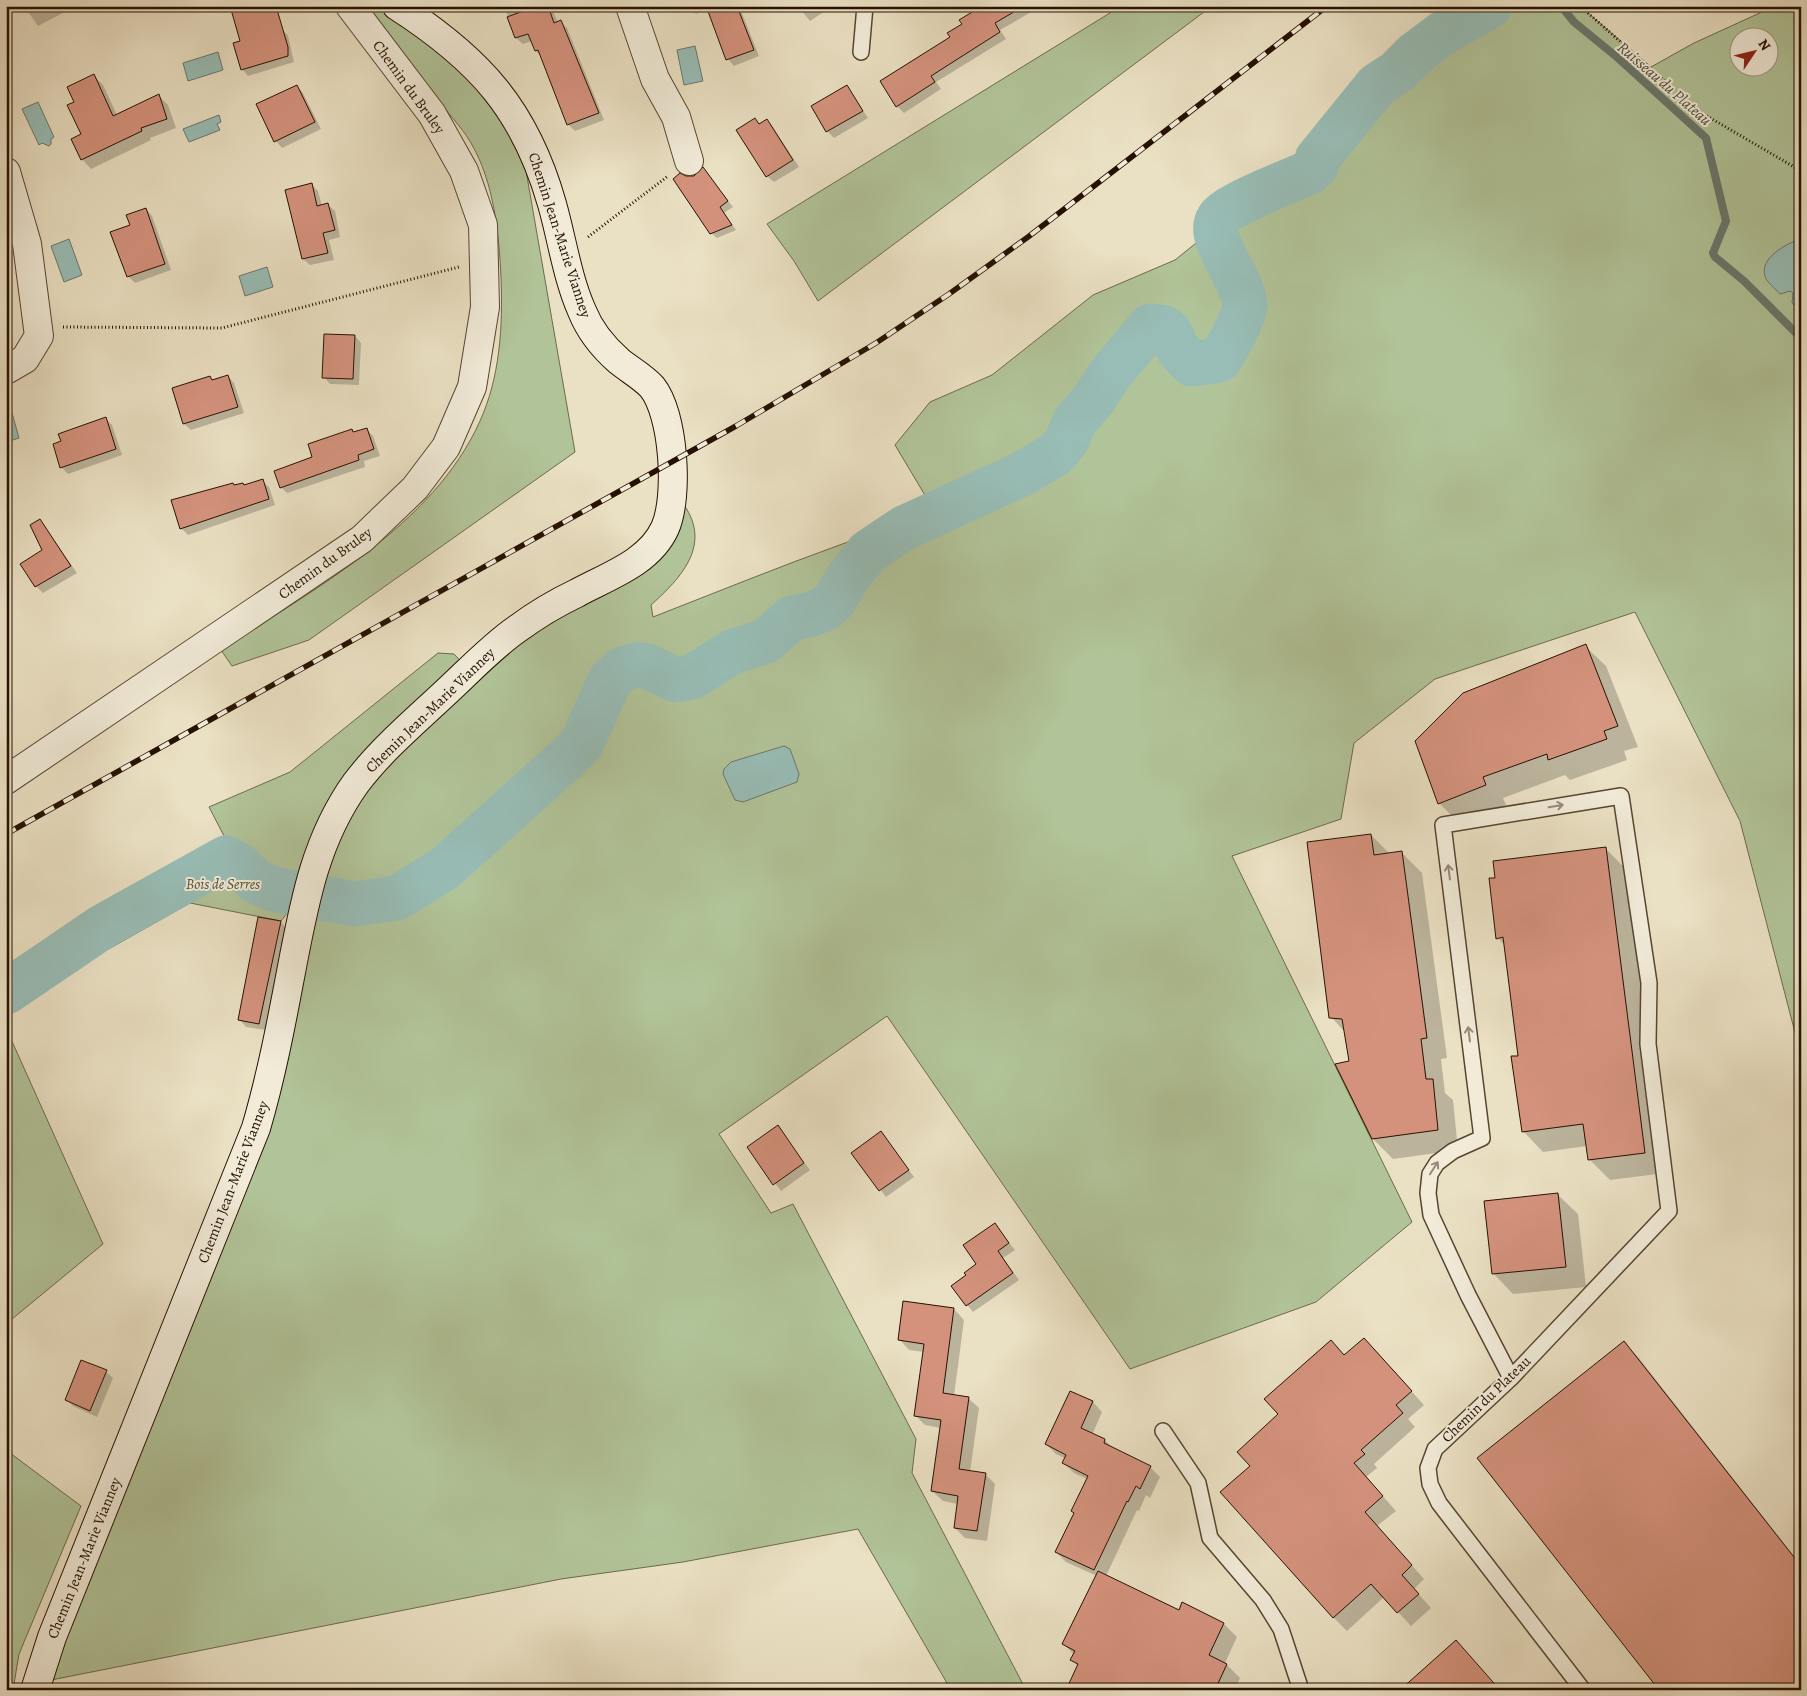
<svg xmlns="http://www.w3.org/2000/svg" width="1807" height="1696" font-family="Alegreya,serif">
<style>
.green{fill:#b1c398;stroke:#6c6a4c;fill-rule:evenodd}
.water{fill:#98bdb6;stroke:#6a786d}
.shadow{fill:#0003}
.lines{fill:none;stroke-linecap:round;stroke-linejoin:round}
.stream{stroke:#6a786d;stroke-width:8}
.river{stroke:#98bdb6;stroke-width:45}
.building{fill:#d4927d;stroke:#261100}
.lane-casing{stroke:#574531;stroke-width:18}
.street-casing{stroke:#574531;stroke-width:30}
.secondary-casing{stroke:#261100;stroke-width:30}
.path{stroke:#261100;stroke-width:3;stroke-dasharray:1 2.5;stroke-linecap:butt}
.lane{stroke:#f1ebd8;stroke-width:15}
.street{stroke:#f1ebd8;stroke-width:28}
.secondary{stroke:#f1ebd8;stroke-width:28}
.rail-casing{stroke:#261100;stroke-width:5.5}
.rail{stroke:#f1ebd8;stroke-width:4;stroke-dasharray:11;stroke-linecap:butt}
.oneway{stroke:#968977}
.labels{text-anchor:middle;stroke-width:4;stroke-linejoin:round;paint-order:stroke}
.street-label{font-size:15px;fill:#261100;stroke:#f1ebd8}
.park-label{font-size:15px;font-style:italic;fill:#574f35;stroke:#f1ebd8}
.water-label{font-size:16px;font-style:italic;fill:#4e4d40;stroke:#f1ebd8}
</style>
<rect width="100%" height="100%" fill="#eae0c3"/>
<filter id="stains"><feTurbulence type="fractalNoise" baseFrequency=".004" numOctaves="4"/><feColorMatrix values="0 0 0 0 .2 0 0 0 0 .09 0 0 0 0 .02 0 0 0 .5 -.17"/></filter>
<radialGradient id="worn" r=".72"><stop offset=".6" stop-color="#630" stop-opacity="0"/><stop offset="1" stop-color="#630" stop-opacity=".3"/></radialGradient>
<g class="green">
<path d="M 362,6 L 381,6 L 455,65 L 498,110 L 525,165 L 575,452 L 309,640 L 232,666 L 221,650 C 312,590 433,526 480,421 C 500,377 503,326 501,278 C 499,234 494,182 471,143 C 461,126 446,111 433,95 C 410,66 386,36 362,6 Z"/>
<path d="M 1117,6 L 1212,6 L 818,301 L 794,261 L 767,224 L 1118,8 Z"/>
<path d="M 1580,6 L 1651,67 L 1694,43 L 1775,6 L 1801,6 L 1801,1109 L 1798,1044 L 1740,821 L 1635,612 L 1435,679 L 1354,743 L 1341,819 L 1232,856 L 1412,1222 L 1316,1302 L 1130,1369 L 887,1016 L 719,1134 L 771,1213 L 793,1204 L 916,1439 L 912,1473 L 1026,1690 L 951,1690 L 858,1529 L 683,1562 L 561,1579 L 36,1683 L 279,1037 L 320,903 L 300,896 L 281,921 L 190,903 L 6,1007 L 6,965 L 195,862 L 215,861 L 225,854 L 235,857 L 209,807 L 290,772 L 438,653 L 454,654 L 469,670 L 608,577 L 684,505 C 712,545 681,578 651,605 L 653,617 C 717,592 781,566 845,543 C 875,532 906,527 935,512 L 895,445 L 930,402 L 992,375 L 1093,295 L 1175,260 L 1216,227 L 1218,219 L 1229,209 L 1310,172 L 1316,166 L 1317,159 L 1377,85 L 1397,72 L 1415,54 L 1443,33 L 1489,7 ZM 1740,38 L 1770,38 L 1770,68 L 1740,68 Z"/>
<path d="M 1398,61 L 1373,82 L 1311,156 L 1307,167 L 1287,176 L 1355,86 Z"/>
<path d="M 6,1028 L 103,1244 L 6,1324 Z"/>
<path d="M 6,1450 L 81,1506 L 19,1654 L 13,1690 L 6,1690 Z"/>
</g>
<g class="water">
<path d="M 695,46 L 703,81 L 684,85 L 677,50 Z"/>
<path d="M 218,52 L 223,70 L 188,81 L 183,63 Z"/>
<path d="M 38,102 L 54,137 L 51,139 L 51,144 L 49,146 L 42,143 L 39,145 L 22,109 Z"/>
<path d="M 219,115 L 221,122 L 217,124 L 220,130 L 189,142 L 183,129 Z"/>
<path d="M 69,239 L 82,275 L 64,282 L 51,246 Z"/>
<path d="M 1801,239 L 1801,311 L 1792,303 L 1793,293 L 1790,291 L 1780,294 C 1775,288 1767,283 1765,276 C 1759,258 1787,243 1801,239 Z"/>
<path d="M 267,267 L 273,287 L 245,296 L 239,276 Z"/>
<path d="M 9,402 L 19,438 L 6,442 L 6,403 Z"/>
<path d="M 784,746 L 790,749 L 799,774 L 797,782 L 743,802 L 735,800 L 723,774 L 724,769 L 731,762 Z"/>
<path d="M 392,884 C 403,884 413,887 421,897 C 414,911 396,916 381,914 L 381,889 Z"/>
</g>
<g class="shadow">
<path d="M 24,6 L 76,6 L 38,26 Z"/>
<path d="M 504,6 L 548,6 L 553,11 L 558,23 L 560,22 L 567,28 L 604,120 L 575,131 L 568,124 L 542,57 L 536,51 L 532,41 L 523,44 L 516,38 Z"/>
<path d="M 689,6 L 739,6 L 759,56 L 734,66 L 728,59 L 708,8 L 696,14 Z"/>
<path d="M 798,6 L 833,6 L 810,21 Z"/>
<path d="M 985,6 L 1042,6 L 1000,30 L 1006,39 L 936,82 L 941,89 L 904,113 L 897,106 L 963,24 Z"/>
<path d="M 282,29 L 288,36 L 294,62 L 248,76 L 242,69 L 242,41 Z"/>
<path d="M 94,76 L 103,85 L 117,115 L 159,96 L 168,105 L 176,128 L 150,138 L 151,140 L 91,169 L 82,159 L 83,135 L 75,103 Z"/>
<path d="M 297,86 L 303,93 L 321,129 L 282,148 L 276,141 Z"/>
<path d="M 847,87 L 868,118 L 834,138 L 827,131 Z"/>
<path d="M 755,119 L 761,125 L 767,120 L 773,127 L 799,167 L 774,182 L 767,176 Z"/>
<path d="M 703,169 L 733,207 L 724,213 L 736,230 L 717,238 L 711,233 L 686,178 L 694,177 Z"/>
<path d="M 312,185 L 318,191 L 322,206 L 328,205 L 335,211 L 340,237 L 329,240 L 334,260 L 310,265 L 303,259 L 287,191 Z"/>
<path d="M 146,209 L 152,216 L 171,270 L 135,283 L 128,276 Z"/>
<path d="M 355,336 L 361,343 L 359,385 L 330,384 L 324,377 Z"/>
<path d="M 228,376 L 234,383 L 244,413 L 191,430 L 184,424 L 173,389 L 210,377 L 213,381 Z"/>
<path d="M 106,419 L 112,425 L 122,455 L 68,474 L 61,467 Z"/>
<path d="M 366,429 L 373,436 L 380,456 L 364,461 L 365,467 L 287,493 L 281,487 L 313,458 L 354,433 Z"/>
<path d="M 262,481 L 269,487 L 275,505 L 188,535 L 182,529 L 172,501 Z"/>
<path d="M 40,521 L 77,573 L 43,593 L 36,586 L 43,550 Z"/>
<path d="M 1585,646 L 1606,666 L 1638,747 L 1624,751 L 1627,760 L 1570,780 L 1565,775 L 1503,798 L 1506,805 L 1459,823 L 1439,803 Z"/>
<path d="M 1371,835 L 1390,854 L 1402,853 L 1422,873 L 1447,1058 L 1441,1059 L 1445,1093 L 1453,1100 L 1458,1150 L 1393,1159 L 1373,1139 L 1350,1062 L 1345,1032 L 1331,1017 Z"/>
<path d="M 1606,849 L 1626,869 L 1665,1173 L 1610,1180 L 1589,1159 L 1587,1146 L 1543,1152 L 1523,1131 L 1519,1057 L 1505,946 L 1498,938 L 1497,879 Z"/>
<path d="M 281,922 L 287,929 L 266,1030 L 246,1027 L 240,1020 Z"/>
<path d="M 777,1127 L 810,1170 L 781,1191 L 748,1147 Z"/>
<path d="M 881,1132 L 914,1177 L 886,1197 L 853,1153 Z"/>
<path d="M 1557,1194 L 1578,1214 L 1586,1287 L 1513,1294 L 1493,1273 Z"/>
<path d="M 995,1225 L 1015,1250 L 1003,1258 L 1019,1280 L 973,1312 L 953,1287 L 968,1276 L 977,1265 Z"/>
<path d="M 954,1309 L 964,1320 L 954,1396 L 968,1398 L 979,1408 L 970,1472 L 985,1474 L 995,1484 L 987,1541 L 965,1538 L 955,1528 L 958,1504 L 943,1501 L 932,1491 L 941,1428 L 925,1425 L 915,1415 L 924,1352 L 909,1350 L 899,1339 Z"/>
<path d="M 1364,1339 L 1424,1405 L 1408,1419 L 1415,1427 L 1374,1464 L 1377,1468 L 1366,1477 L 1396,1511 L 1377,1526 L 1424,1579 L 1414,1589 L 1431,1608 L 1411,1626 L 1384,1597 L 1347,1631 L 1333,1617 L 1251,1466 L 1345,1356 Z"/>
<path d="M 1624,1343 L 1638,1357 L 1801,1565 L 1801,1690 Z"/>
<path d="M 106,1372 L 113,1378 L 97,1417 L 73,1406 L 66,1399 Z"/>
<path d="M 1071,1393 L 1093,1402 L 1102,1412 L 1092,1435 L 1105,1440 L 1113,1449 L 1150,1467 L 1160,1477 L 1150,1498 L 1146,1495 L 1139,1511 L 1137,1510 L 1106,1576 L 1179,1611 L 1224,1624 L 1237,1637 L 1225,1663 L 1240,1678 L 1235,1690 L 1070,1690 L 1078,1666 L 1072,1660 L 1074,1655 L 1064,1644 L 1097,1576 L 1066,1562 L 1056,1552 L 1075,1514 L 1087,1479 L 1074,1473 L 1064,1463 L 1066,1459 L 1056,1454 L 1046,1444 Z"/>
</g>
<g class="lines">
<path class="stream" d="M 1561,6 L 1574,22 L 1618,58 L 1706,138 L 1726,221 L 1713,253 L 1715,257 L 1744,281 L 1801,338"/>
<path class="river" d="M 6,992 L 102,927 L 226,858 L 239,865 L 255,881 L 273,889 L 355,904 L 397,898 L 445,868 L 564,761 L 582,743 L 610,680 L 622,669 L 636,665 L 647,666 L 676,680 L 692,677 L 732,652 L 766,641 L 792,618 L 809,615 L 823,610 L 834,601 L 849,576 L 868,552 L 904,528 L 1020,475 L 1054,455 L 1066,442 L 1075,421 L 1094,399 L 1110,374 L 1150,326 C 1173,326 1168,333 1178,349 C 1182,355 1187,359 1192,364 L 1219,360 C 1226,351 1245,316 1245,305 C 1244,280 1206,239 1218,219 C 1225,205 1293,180 1310,172 L 1316,166 L 1317,159 L 1377,85 L 1397,72 L 1415,54 L 1443,33 L 1490,6"/>
</g>
<g class="building">
<path d="M 230,6 L 276,6 L 288,47 L 288,56 L 241,70 L 233,43 L 240,41 Z"/>
<path d="M 537,6 L 548,6 L 554,23 L 561,20 L 599,113 L 567,125 L 538,50 L 535,51 L 528,34 L 515,38 L 507,17 Z"/>
<path d="M 706,6 L 737,6 L 754,50 L 726,60 Z"/>
<path d="M 982,6 L 1024,6 L 995,23 L 1000,32 L 931,76 L 935,82 L 896,107 L 880,81 L 950,37 L 947,33 L 962,24 L 959,20 Z"/>
<path d="M 94,74 L 113,116 L 159,94 L 167,119 L 141,128 L 142,131 L 81,160 L 71,139 L 81,134 L 67,105 L 74,102 L 67,87 Z"/>
<path d="M 297,85 L 315,122 L 274,142 L 256,104 Z"/>
<path d="M 847,85 L 863,111 L 826,132 L 811,106 Z"/>
<path d="M 755,118 L 759,124 L 767,119 L 793,160 L 766,177 L 736,130 Z"/>
<path d="M 703,167 L 728,201 L 720,207 L 732,225 L 710,234 L 673,179 L 680,173 L 686,176 L 694,176 Z"/>
<path d="M 312,183 L 317,206 L 328,203 L 335,230 L 323,233 L 328,253 L 302,259 L 285,190 Z"/>
<path d="M 146,208 L 165,264 L 127,277 L 110,232 L 130,225 L 126,215 Z"/>
<path d="M 324,334 L 355,335 L 353,379 L 322,378 Z"/>
<path d="M 228,375 L 238,407 L 183,424 L 172,388 L 210,376 L 212,380 Z"/>
<path d="M 106,417 L 116,449 L 60,468 L 53,444 L 61,441 L 58,434 Z"/>
<path d="M 367,428 L 374,449 L 358,455 L 359,460 L 280,488 L 274,471 L 312,457 L 308,444 L 352,429 L 353,432 Z"/>
<path d="M 263,479 L 269,499 L 180,529 L 171,500 L 233,483 L 234,485 L 243,483 L 244,485 Z"/>
<path d="M 40,519 L 71,566 L 35,587 L 20,564 L 42,550 L 30,525 Z"/>
<path d="M 1586,644 L 1618,726 L 1604,731 L 1607,739 L 1548,760 L 1547,754 L 1483,777 L 1486,785 L 1438,804 L 1415,741 L 1463,693 Z"/>
<path d="M 1371,834 L 1374,855 L 1402,851 L 1427,1038 L 1421,1039 L 1426,1079 L 1433,1079 L 1438,1130 L 1372,1139 L 1335,1064 L 1349,1061 L 1342,1019 L 1329,1018 L 1307,842 Z"/>
<path d="M 1606,847 L 1645,1153 L 1588,1160 L 1583,1124 L 1522,1132 L 1511,1056 L 1518,1056 L 1503,937 L 1496,939 L 1489,878 L 1495,878 L 1493,861 Z"/>
<path d="M 258,917 L 281,921 L 259,1024 L 238,1020 Z"/>
<path d="M 778,1125 L 804,1163 L 773,1185 L 747,1147 Z"/>
<path d="M 881,1131 L 909,1170 L 879,1191 L 851,1153 Z"/>
<path d="M 1558,1193 L 1566,1267 L 1492,1274 L 1484,1201 Z"/>
<path d="M 995,1223 L 1009,1243 L 998,1251 L 1013,1273 L 966,1306 L 951,1286 L 966,1275 L 964,1273 L 976,1264 L 963,1245 Z"/>
<path d="M 903,1301 L 954,1308 L 943,1393 L 969,1397 L 959,1469 L 986,1473 L 977,1531 L 954,1528 L 958,1496 L 931,1491 L 941,1420 L 914,1416 L 924,1344 L 898,1340 Z"/>
<path d="M 1364,1338 L 1412,1391 L 1396,1405 L 1403,1413 L 1361,1450 L 1365,1454 L 1354,1463 L 1383,1496 L 1365,1512 L 1412,1565 L 1402,1575 L 1419,1594 L 1397,1613 L 1371,1584 L 1333,1618 L 1220,1492 L 1250,1466 L 1237,1452 L 1278,1414 L 1264,1399 L 1331,1340 L 1344,1355 Z"/>
<path d="M 1624,1341 L 1801,1566 L 1801,1690 L 1659,1690 L 1477,1458 Z"/>
<path d="M 81,1360 L 107,1370 L 90,1411 L 65,1400 Z"/>
<path d="M 1070,1391 L 1093,1401 L 1081,1428 L 1105,1439 L 1104,1443 L 1151,1466 L 1140,1489 L 1136,1486 L 1128,1502 L 1127,1501 L 1094,1570 L 1055,1552 L 1074,1513 L 1071,1511 L 1088,1476 L 1062,1463 L 1066,1455 L 1045,1444 Z"/>
<path d="M 1098,1571 L 1179,1610 L 1182,1602 L 1224,1623 L 1209,1655 L 1227,1664 L 1215,1690 L 1066,1690 L 1078,1664 L 1070,1660 L 1075,1651 L 1062,1644 Z"/>
<path d="M 1456,1640 L 1500,1690 L 1400,1690 Z"/>
</g>
<g class="lines">
<defs>
<g id="lane">
<path d="M 861,52 L 865,6"/>
<path d="M 1511,1378 L 1468,1295 L 1431,1215 L 1428,1193 L 1430,1174 L 1437,1163 L 1453,1151 L 1482,1138 L 1443,825 L 1621,796 L 1649,983 L 1648,1044 L 1669,1211 L 1511,1378 L 1435,1449 L 1428,1468 L 1430,1484 L 1439,1503 L 1583,1690"/>
<path d="M 1163,1431 L 1198,1483 L 1210,1538 L 1263,1600 L 1281,1629 L 1301,1690"/>
</g>
<g id="street">
<path d="M 630,6 L 655,79 L 676,117 L 689,161"/>
<path d="M 6,172 L 27,244 L 39,336 L 25,359 L 6,370"/>
<path d="M 6,780 L 362,539 L 415,488 L 446,447 L 472,387 L 485,307 L 483,225 L 464,171 L 432,114 L 350,6"/>
</g>
<path id="secondary" d="M 35,1690 L 52,1637 L 256,1128 C 271,1077 281,1025 291,972 C 304,904 315,840 356,783 C 381,750 414,722 444,694 C 468,672 491,647 517,629 C 536,615 556,603 577,593 C 608,576 649,563 665,528 C 679,497 674,414 652,387 C 643,377 630,370 619,361 C 603,347 590,331 582,311 C 567,277 562,239 552,204 C 525,109 479,59 397,6"/>
</defs>
<use href="#lane" class="lane-casing"/>
<use href="#street" class="street-casing"/>
<use href="#secondary" class="secondary-casing"/>
<g class="path">
<path d="M 1580,6 L 1700,112 L 1801,171"/>
<path d="M 588,237 L 668,176"/>
<path d="M 63,327 L 222,328 L 459,267"/>
</g>
<use href="#lane" class="lane"/>
<use href="#street" class="street"/>
<use href="#secondary" class="secondary"/>
<defs>
<path id="rail" d="M 6,834 L 736,426 L 876,343 L 949,294 L 1028,237 L 1327,6"/>
</defs>
<use href="#rail" class="rail-casing"/>
<use href="#rail" class="rail"/>
</g>
<defs><path id="oneway-shaft" d="M-6 0H5M1.5-3L5.5 0L1.5 3" fill="none" stroke-width="1.6" stroke-linecap="round" stroke-linejoin="round" transform="scale(1.25)"/></defs>
<g class="oneway">
<use href="#oneway-shaft" transform="translate(1556 806) rotate(-10)"/>
<use href="#oneway-shaft" transform="translate(1449 872) rotate(-97)"/>
<use href="#oneway-shaft" transform="translate(1469 1034) rotate(-97)"/>
<use href="#oneway-shaft" transform="translate(1434 1168) rotate(-57)"/>
</g>
<g class="labels">
<g class="street-label">
<text transform="translate(409 87) rotate(54)" y="5">Chemin du Bruley</text>
<text transform="translate(560 235) rotate(72)" y="5">Chemin Jean-Marie Vianney</text>
<text transform="translate(325 563) rotate(-36)" y="5">Chemin du Bruley</text>
<text transform="translate(430 710) rotate(-44)" y="5">Chemin Jean-Marie Vianney</text>
<text transform="translate(233 1182) rotate(-69)" y="5">Chemin Jean-Marie Vianney</text>
<text transform="translate(1486 1399) rotate(-44)" y="5">Chemin du Plateau</text>
<text transform="translate(84 1558) rotate(-68)" y="5">Chemin Jean-Marie Vianney</text>
</g>
<g class="park-label">
<text x="223" y="889">Bois de Serres</text>
</g>
<g class="water-label">
<text transform="translate(1665 83) rotate(41)" y="6">Ruisseau du Plateau</text>
</g>
</g>
<rect width="1807" height="1696" fill="none" stroke="#eae0c3" stroke-width="25"/>
<rect x="8" y="8" width="1792" height="1681" fill="none" stroke="#261100" stroke-width="2.5"/>
<rect x="12" y="12" width="1782" height="1671" fill="none" stroke="#261100"/>
<g transform="translate(1754 52) rotate(55)"><circle r="24" fill="#f1ebd8" stroke="#a09482"/>
<path d="M0-4L9 19L0 12L-9 19Z" fill="#8f2418"/>
<text y="-8" font-size="14" font-weight="bold" text-anchor="middle" fill="#261100">N</text>
</g>
<rect width="100%" height="100%" filter="url(#stains)"/>
<rect width="100%" height="100%" fill="url(#worn)"/>
</svg>
